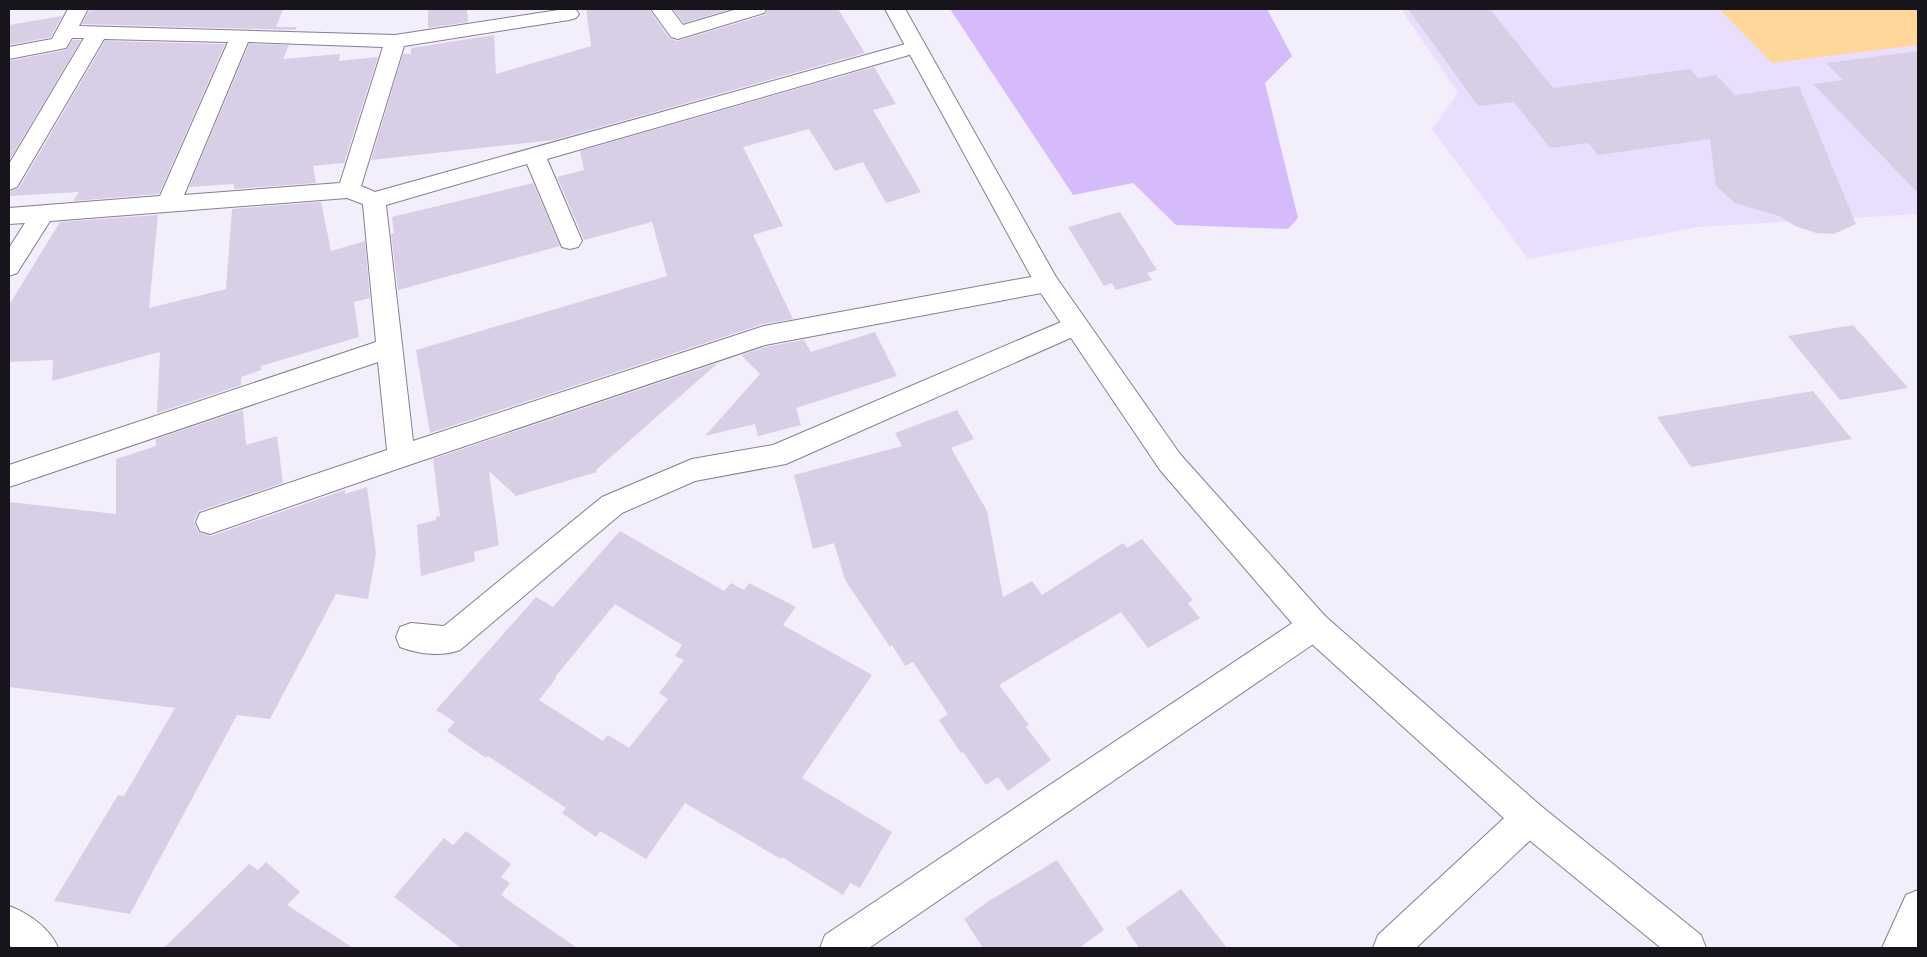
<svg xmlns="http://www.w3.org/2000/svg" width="1927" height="957" font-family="Arial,sans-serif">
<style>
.built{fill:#eadefe}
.green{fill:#ffd79b}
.water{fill:#d5bafc}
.building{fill:#d8cfe6;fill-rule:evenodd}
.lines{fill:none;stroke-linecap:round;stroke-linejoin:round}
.street-casing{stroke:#867d93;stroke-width:2}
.secondary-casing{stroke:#867d93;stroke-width:2}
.street{fill:#fff;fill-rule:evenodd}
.secondary{fill:#fff;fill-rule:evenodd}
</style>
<rect width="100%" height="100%" fill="#f3eefc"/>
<path class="built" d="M 1401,9 L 1918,9 L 1918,214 L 1698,227 L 1528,259 L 1432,129 L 1458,93 Z"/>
<path class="green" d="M 1719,9 L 1918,9 L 1918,45 L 1772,63 Z"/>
<path class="water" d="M 950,9 L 1267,9 L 1292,56 L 1265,83 L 1298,218 L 1288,229 L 1176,225 L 1133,183 L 1073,195 Z"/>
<g class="building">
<path d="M 94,9 L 283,9 L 276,27 L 297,27 L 295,30 L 82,24 L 89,11 Z"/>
<path d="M 428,9 L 467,9 L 468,22 L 428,28 Z"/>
<path d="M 586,9 L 649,9 L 669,38 L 677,41 L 765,15 L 769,9 L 838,9 L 865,53 L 554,140 L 371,160 L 403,54 L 411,54 L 411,48 L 494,35 L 496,74 L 591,46 Z"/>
<path d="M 673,9 L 731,9 L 684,23 Z"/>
<path d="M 1408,9 L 1490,9 L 1553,88 L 1690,69 L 1698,78 L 1716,75 L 1735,95 L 1799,86 L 1856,224 L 1834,234 L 1816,233 L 1795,226 L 1779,216 L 1735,203 L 1716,186 L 1710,139 L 1598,155 L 1588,143 L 1550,148 L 1514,102 L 1478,106 Z"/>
<path d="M 62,16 L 51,37 L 9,45 L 9,25 Z"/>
<path d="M 73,40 L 81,40 L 9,161 L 9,61 L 66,50 Z"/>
<path d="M 105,41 L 225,44 L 159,194 L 73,201 L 79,192 L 9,196 L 9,192 L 19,188 Z"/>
<path d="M 249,44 L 289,45 L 283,59 L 340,54 L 339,61 L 378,57 L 344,163 L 313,166 L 316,183 L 234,189 L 234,184 L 189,187 Z"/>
<path d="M 1918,51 L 1918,193 L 1813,84 L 1843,80 L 1826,63 Z"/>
<path d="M 874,67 L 896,104 L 873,110 L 921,192 L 886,203 L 863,162 L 835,171 L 809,129 L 743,147 L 783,226 L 753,235 L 793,319 L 763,324 L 430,433 L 416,350 L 667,276 L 652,222 L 584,240 L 557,177 L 584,170 L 580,151 Z"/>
<path d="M 533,183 L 560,246 L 398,290 L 391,234 L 394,233 L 392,217 Z"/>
<path d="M 321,202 L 331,251 L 365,241 L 370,298 L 354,302 L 359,337 L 261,366 L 261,370 L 241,377 L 241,385 L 157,413 L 160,352 L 52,381 L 53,360 L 9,362 L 9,305 L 60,222 L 158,215 L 149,308 L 226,289 L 232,209 Z"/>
<path d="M 1120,212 L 1157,270 L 1147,273 L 1152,280 L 1116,290 L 1112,283 L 1104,286 L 1068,227 Z"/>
<path d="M 1853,325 L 1908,388 L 1840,400 L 1788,336 Z"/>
<path d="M 875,332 L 897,376 L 796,408 L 801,425 L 758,436 L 755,424 L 705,436 L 760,374 L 741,355 L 765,347 L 804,340 L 811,352 Z"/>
<path d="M 718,363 L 596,470 L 597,472 L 516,496 L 489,471 L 499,545 L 474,552 L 475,561 L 421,576 L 417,525 L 436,520 L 436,517 L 440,516 L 433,459 Z"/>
<path d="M 1813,391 L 1852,439 L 1691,467 L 1657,417 Z"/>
<path d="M 243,410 L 246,445 L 277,436 L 283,483 L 199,511 L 194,521 L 198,532 L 211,536 L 345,490 L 345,494 L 367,487 L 376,554 L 368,599 L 336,594 L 270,719 L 237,715 L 130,914 L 54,901 L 118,795 L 124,796 L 175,708 L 9,687 L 9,502 L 116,514 L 116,459 L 156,446 L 156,439 Z"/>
<path d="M 957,410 L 974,439 L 951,448 L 987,511 L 1003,597 L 1032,581 L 1042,595 L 1123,543 L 1127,548 L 1142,539 L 1193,600 L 1188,603 L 1200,618 L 1148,648 L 1121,612 L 999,685 L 1029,725 L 1026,727 L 1051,760 L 1008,791 L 998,777 L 986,785 L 963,752 L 961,753 L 939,720 L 948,714 L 913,662 L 905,666 L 892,645 L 890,647 L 845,580 L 834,543 L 813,549 L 794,475 L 902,446 L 895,433 Z"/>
<path d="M 620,531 L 724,591 L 731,583 L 744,590 L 749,583 L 796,607 L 783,625 L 872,675 L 802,778 L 892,832 L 860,888 L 850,883 L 843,895 L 782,857 L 781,859 L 685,803 L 646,859 L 600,831 L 596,837 L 562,813 L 566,808 L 488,756 L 486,758 L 447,731 L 455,722 L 436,710 L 536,597 L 553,607 ZM 615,604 L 682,645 L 675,656 L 684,660 L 659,693 L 668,699 L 629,748 L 608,735 L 603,741 L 539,700 L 556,678 L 555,677 Z"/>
<path d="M 466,831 L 511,864 L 501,877 L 510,883 L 501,895 L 577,948 L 461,948 L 394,897 L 444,838 L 453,845 Z"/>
<path d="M 1057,860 L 1104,930 L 1079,948 L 983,948 L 964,919 L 989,901 Z"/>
<path d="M 266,862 L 300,892 L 287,905 L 353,948 L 164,948 L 249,864 L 258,870 Z"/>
<path d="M 1181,889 L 1227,948 L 1139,948 L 1126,928 Z"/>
</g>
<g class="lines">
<defs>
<g id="street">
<path d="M 68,9 L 88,9 L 79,26 L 395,35 L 565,9 L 576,10 L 579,14 L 576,18 L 569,20 L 404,46 L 361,186 L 375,192 L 909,43 L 916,41 L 923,43 L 926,47 L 923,51 L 547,159 L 582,241 L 578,247 L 570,249 L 562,247 L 527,164 L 386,205 L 413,441 L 764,326 L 1047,274 L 1056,277 L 1059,283 L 1056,289 L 1047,292 L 765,345 L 406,466 L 210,534 L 200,531 L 196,522 L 200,513 L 387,450 L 378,362 L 9,487 L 9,465 L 376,342 L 363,204 L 347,198 L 50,221 L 17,273 L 9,276 L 9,248 L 25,223 L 9,224 L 9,208 L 160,196 L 228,42 L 104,39 L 17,187 L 9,190 L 9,164 L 84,38 L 72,38 L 66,48 L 9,59 L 9,47 L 52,39 ZM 248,42 L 383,47 L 340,183 L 184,195 Z"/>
<path d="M 651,9 L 671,9 L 683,25 L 737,9 L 767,9 L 764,13 L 678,39 L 671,37 Z"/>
<path d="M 1075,316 L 1084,318 L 1087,325 L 1084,332 L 786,464 L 695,481 L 622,513 L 460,650 C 442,657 418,654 400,647 L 396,637 L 400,627 L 411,623 L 444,626 L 602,497 L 692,459 L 773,445 Z"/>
<path d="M 1314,612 L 1325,616 L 1329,626 L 1325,636 L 869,948 L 820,948 L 825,935 L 1303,616 Z"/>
<path d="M 1529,801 L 1541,806 L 1546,818 L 1541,830 L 1416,948 L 1373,948 L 1378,935 L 1517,806 Z"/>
<path d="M 1918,890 L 1918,948 L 1882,948 L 1906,895 Z"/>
<path d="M 9,906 C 28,913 51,929 58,948 L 12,948 L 9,945 Z"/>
</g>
<path id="secondary" d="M 885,9 L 905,9 L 1056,277 L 1180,454 L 1325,616 L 1541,806 L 1701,935 L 1706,948 L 1661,948 L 1517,830 L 1303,636 L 1160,470 L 1038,289 Z"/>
</defs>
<use href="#street" class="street-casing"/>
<use href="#secondary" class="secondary-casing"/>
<use href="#street" class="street"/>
<use href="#secondary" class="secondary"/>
</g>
<rect width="1927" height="957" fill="none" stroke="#17141c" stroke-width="20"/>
</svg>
